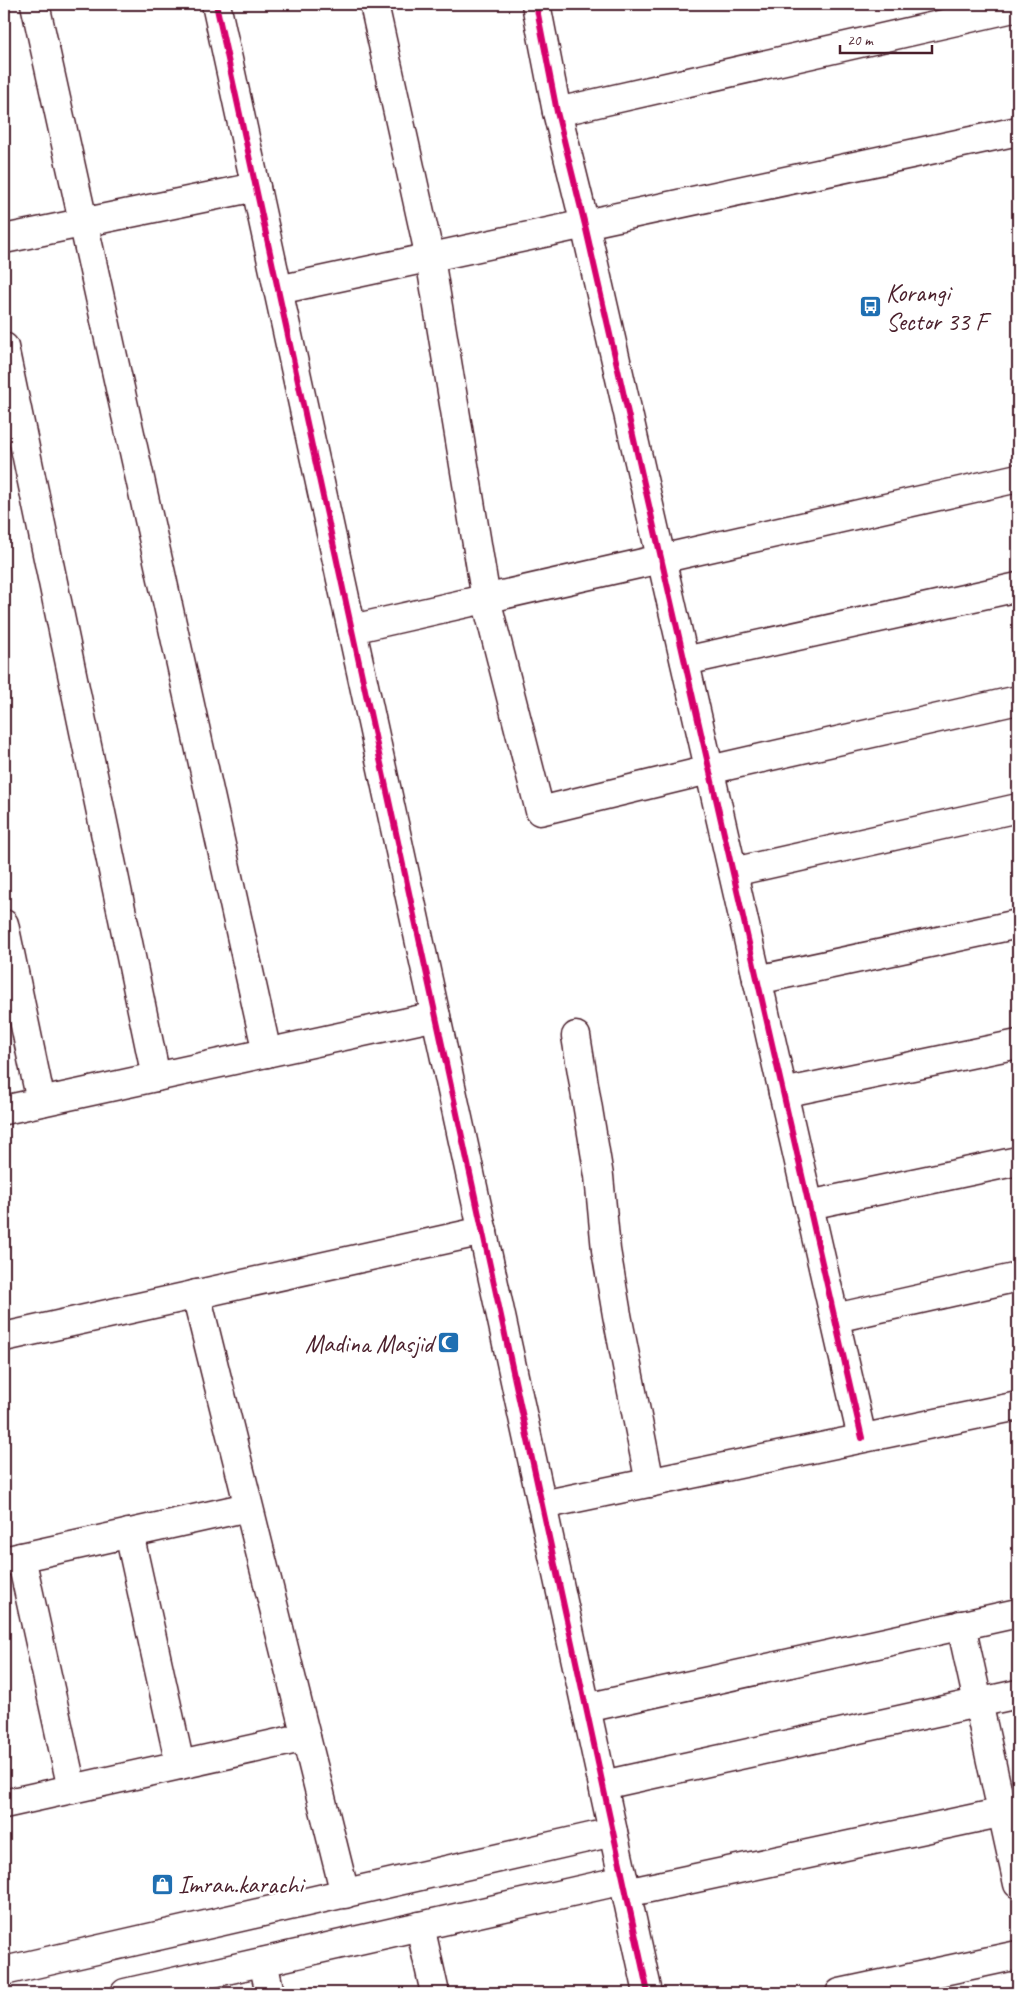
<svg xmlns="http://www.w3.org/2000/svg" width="1022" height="1997" font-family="Caveat,sans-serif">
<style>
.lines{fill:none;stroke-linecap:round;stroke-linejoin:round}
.street-casing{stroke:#4a1f2b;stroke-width:31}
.secondary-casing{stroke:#4a1f2b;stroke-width:31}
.street{stroke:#fff;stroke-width:28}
.secondary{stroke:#fff;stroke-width:28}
.cycleway-casing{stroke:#fff;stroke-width:9}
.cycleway{stroke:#d6006c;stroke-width:6}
.labels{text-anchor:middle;stroke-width:4.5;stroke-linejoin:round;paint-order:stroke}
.poi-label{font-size:25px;fill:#4a1f2b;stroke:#fff;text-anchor:start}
</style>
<rect width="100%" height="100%" fill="#fff"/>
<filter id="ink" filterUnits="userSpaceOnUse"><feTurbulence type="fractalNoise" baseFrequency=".02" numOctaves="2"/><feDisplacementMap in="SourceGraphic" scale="10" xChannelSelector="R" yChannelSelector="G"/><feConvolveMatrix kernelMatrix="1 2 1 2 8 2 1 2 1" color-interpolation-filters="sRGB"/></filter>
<g filter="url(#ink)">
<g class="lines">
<defs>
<g id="street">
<path d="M 35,4 L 267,1053"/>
<path d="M 374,4 L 430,258 L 486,599 L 540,811 L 709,770 L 1018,700"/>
<path d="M 536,4 L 557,112 L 585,225 L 862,1438"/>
<path d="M 557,112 L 1018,7"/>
<path d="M 4,239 L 256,187"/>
<path d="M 278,290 L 1018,131"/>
<path d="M 4,347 L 156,1077"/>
<path d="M 352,629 L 1018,478"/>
<path d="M 685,661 L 1018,587"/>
<path d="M 733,872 L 1018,808"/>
<path d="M 4,924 L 41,1102"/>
<path d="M 757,980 L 1018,924"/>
<path d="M 576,1036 L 599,1176 L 606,1250 L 617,1315 L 650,1483"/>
<path d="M 783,1093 L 1018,1044"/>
<path d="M 4,1110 L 436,1016"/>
<path d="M 809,1205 L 1018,1161"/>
<path d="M 196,1294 L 345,1894"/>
<path d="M 835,1318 L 1018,1277"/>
<path d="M 4,1337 L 483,1231"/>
<path d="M 542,1505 L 1018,1406"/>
<path d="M 129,1533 L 180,1765"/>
<path d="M 21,1557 L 72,1789"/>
<path d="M 4,1561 L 248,1507"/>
<path d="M 961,1625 L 1018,1884"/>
<path d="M 4,1804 L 306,1737"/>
<path d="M 626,1893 L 1018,1809"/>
<path d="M 420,1926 L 435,1993"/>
<path d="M 263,1962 L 270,1993"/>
<path d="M 125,1993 L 624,1880"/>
<path d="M 840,1993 L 1018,1955"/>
</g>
<g id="secondary">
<path d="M 216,4 L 648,1993"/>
<path d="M 586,1708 L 1018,1613"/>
<path d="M 603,1785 L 1018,1694"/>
<path d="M 4,1971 L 613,1832"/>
</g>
</defs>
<use href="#street" class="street-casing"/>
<use href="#secondary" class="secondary-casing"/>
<use href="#street" class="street"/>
<use href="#secondary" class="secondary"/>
<defs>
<g id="cycleway">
<path d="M 216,4 L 648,1993"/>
<path d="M 536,4 L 557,112 L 585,225 L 862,1438"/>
</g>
</defs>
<use href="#cycleway" class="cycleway-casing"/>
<use href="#cycleway" class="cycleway"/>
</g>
</g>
<defs>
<symbol id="bus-square" viewBox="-11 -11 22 22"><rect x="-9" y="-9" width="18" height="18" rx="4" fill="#1f6fb2" stroke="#fff"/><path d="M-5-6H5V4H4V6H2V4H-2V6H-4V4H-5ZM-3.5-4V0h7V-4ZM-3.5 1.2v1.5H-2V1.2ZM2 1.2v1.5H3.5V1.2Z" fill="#fff"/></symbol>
<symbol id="mosque-square" viewBox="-11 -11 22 22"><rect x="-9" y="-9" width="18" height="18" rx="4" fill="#1f6fb2" stroke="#fff"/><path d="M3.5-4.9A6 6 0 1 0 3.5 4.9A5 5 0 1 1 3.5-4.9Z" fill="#fff"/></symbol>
<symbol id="shop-square" viewBox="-11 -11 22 22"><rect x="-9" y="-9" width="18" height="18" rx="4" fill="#1f6fb2" stroke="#fff"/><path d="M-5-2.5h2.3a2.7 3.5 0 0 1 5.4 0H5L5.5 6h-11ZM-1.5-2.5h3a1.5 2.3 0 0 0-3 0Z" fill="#fff"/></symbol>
</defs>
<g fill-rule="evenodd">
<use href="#bus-square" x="858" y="294" width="25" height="25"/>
<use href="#mosque-square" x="436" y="1330" width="25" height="25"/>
<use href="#shop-square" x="150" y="1872" width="25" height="25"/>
</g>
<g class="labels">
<g class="poi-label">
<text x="886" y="301">Korangi<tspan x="886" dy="29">Sector 33 F</tspan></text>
<text x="433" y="1352" text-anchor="end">Madina Masjid</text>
<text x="178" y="1893">Imran.karachi</text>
</g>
</g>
<rect width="1022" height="1997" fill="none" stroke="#fff" stroke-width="20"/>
<rect x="10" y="10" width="1002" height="1977" fill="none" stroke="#4a1f2b" stroke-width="2" filter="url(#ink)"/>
<path d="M840 45v8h92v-8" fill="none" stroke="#4a1f2b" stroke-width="2.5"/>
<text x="847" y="45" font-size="15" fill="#4a1f2b" stroke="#ffffff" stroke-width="4" paint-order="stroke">20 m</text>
</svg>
